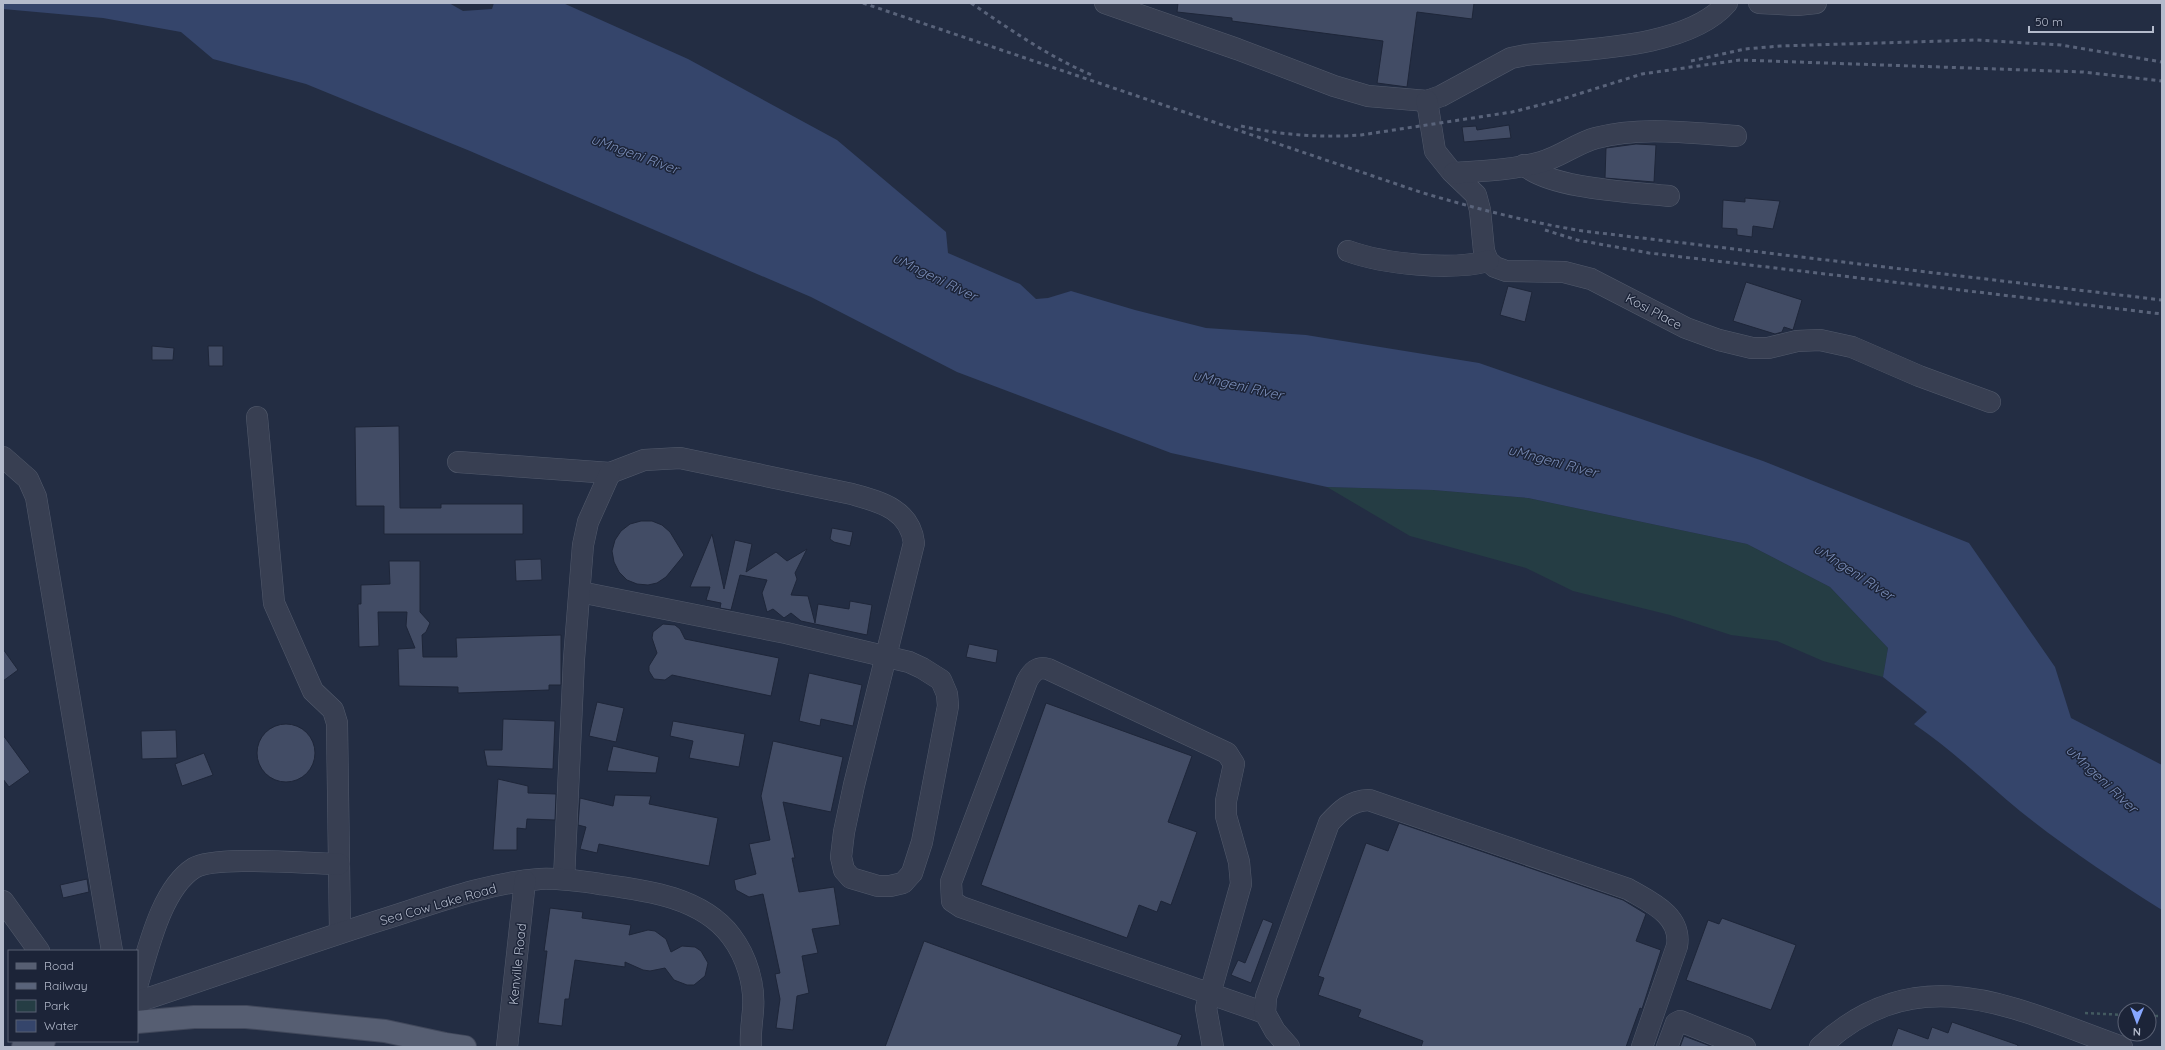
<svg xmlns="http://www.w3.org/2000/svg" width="2165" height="1050" font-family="Quicksand,sans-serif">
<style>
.green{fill:#253d44}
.water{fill:#35456b}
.building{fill:#424c65;stroke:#1e2639}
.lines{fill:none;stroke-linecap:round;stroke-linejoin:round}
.minor-casing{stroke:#525a6c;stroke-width:22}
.major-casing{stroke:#41485b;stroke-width:24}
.path{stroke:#435a60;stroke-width:2.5;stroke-dasharray:3 3;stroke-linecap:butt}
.minor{stroke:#383f52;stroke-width:21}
.major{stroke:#565e72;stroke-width:22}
.rail{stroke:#59637a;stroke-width:3;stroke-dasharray:4 4;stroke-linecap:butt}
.labels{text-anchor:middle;stroke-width:3;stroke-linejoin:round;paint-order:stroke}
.street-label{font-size:13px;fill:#b4bbcc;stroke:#1c2438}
.water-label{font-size:14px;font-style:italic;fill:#798cb7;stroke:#1c2438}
</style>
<rect width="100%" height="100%" fill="#232d43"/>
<path class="green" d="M 1327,487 L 1433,490 L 1528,498 L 1747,544 L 1830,587 L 1888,648 L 1883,677 L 1823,661 L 1777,641 L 1731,635 L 1670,615 L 1573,591 L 1526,568 L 1410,536 Z"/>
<path class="water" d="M 3,3 L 449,3 L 463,11 L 492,9 L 494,3 L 563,3 L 688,59 L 837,140 L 946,232 L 948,253 L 1020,284 L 1036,299 L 1048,298 L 1071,291 L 1135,310 L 1206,328 L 1306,335 L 1479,363 L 1763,461 L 1969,543 L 2055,667 L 2071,718 L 2162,765 L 2162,910 C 2113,879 2065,847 2020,811 C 1985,782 1952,750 1914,724 L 1927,712 L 1883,677 L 1888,648 L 1830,587 L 1747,544 L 1528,498 L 1433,490 L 1327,487 L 1171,453 L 957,372 L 811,297 L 470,151 L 306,84 L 213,59 L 181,32 L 103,18 L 3,9 Z"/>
<g class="building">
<path d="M 1178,3 L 1474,3 L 1472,19 L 1417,12 L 1407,87 L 1377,83 L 1383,41 L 1232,21 L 1232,18 L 1177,12 Z"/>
<path d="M 1509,125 L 1511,138 L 1464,142 L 1462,127 L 1476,126 L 1477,130 Z"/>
<path d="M 1636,144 L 1656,145 L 1654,182 L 1605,178 L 1606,148 Z"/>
<path d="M 1745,198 L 1780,201 L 1773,229 L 1753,226 L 1752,237 L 1737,235 L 1737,229 L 1722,228 L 1723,200 L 1745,202 Z"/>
<path d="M 1746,282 L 1802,300 L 1793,330 L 1784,327 L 1782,332 L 1775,334 L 1733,321 Z"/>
<path d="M 1508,286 L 1532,292 L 1525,322 L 1500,315 Z"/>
<path d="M 152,346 L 174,348 L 173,360 L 152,360 Z"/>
<path d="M 208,346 L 223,346 L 223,366 L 209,366 Z"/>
<path d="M 399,426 L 400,508 L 441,508 L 441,504 L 523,504 L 523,534 L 384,534 L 384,506 L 356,506 L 355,427 Z"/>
<path d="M 641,521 L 652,521 L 662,525 L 670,532 L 684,555 L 666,577 L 657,583 L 648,585 L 637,584 L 627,580 L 619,572 L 614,562 L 612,551 L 615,540 L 621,531 L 630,524 Z"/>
<path d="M 832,528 L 853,532 L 850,546 L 834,542 L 830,539 Z"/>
<path d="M 712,534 L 724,589 L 735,540 L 752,544 L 746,572 L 776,552 L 787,561 L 807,549 L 795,573 L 797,579 L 791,595 L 808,596 L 815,623 L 818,604 L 849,609 L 850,601 L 872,605 L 867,635 L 801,621 L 791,613 L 784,618 L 773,609 L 767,612 L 762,593 L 767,580 L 740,575 L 731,610 L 720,608 L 721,603 L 706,600 L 710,587 L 690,587 Z"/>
<path d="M 541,559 L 542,580 L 516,581 L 515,560 Z"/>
<path d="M 389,561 L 420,561 L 420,612 L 430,623 L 426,632 L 422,635 L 423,657 L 457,657 L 456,638 L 561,635 L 561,685 L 549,685 L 549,690 L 458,693 L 458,687 L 399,686 L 398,649 L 415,648 L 406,626 L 407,612 L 378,612 L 379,646 L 359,647 L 358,604 L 361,604 L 361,585 L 390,584 Z"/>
<path d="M 663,624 L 675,625 L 680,629 L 685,639 L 779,658 L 771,696 L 672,675 L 665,680 L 654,679 L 649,671 L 649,666 L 657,653 L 652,638 L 653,632 Z"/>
<path d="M 969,644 L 998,650 L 996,663 L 966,657 Z"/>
<path d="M 3,649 L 18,670 L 3,681 Z"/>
<path d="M 809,673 L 862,685 L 853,726 L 821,719 L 820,726 L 799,721 Z"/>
<path d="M 597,702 L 624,708 L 616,742 L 589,736 Z"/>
<path d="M 1046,703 L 1192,756 L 1168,822 L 1197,832 L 1171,905 L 1161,901 L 1157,912 L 1139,905 L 1127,938 L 981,885 Z"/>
<path d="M 503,719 L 555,721 L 553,769 L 487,766 L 484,750 L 502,750 Z"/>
<path d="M 673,721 L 745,734 L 739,767 L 689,758 L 693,741 L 670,736 Z"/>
<circle cx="286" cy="753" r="29"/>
<path d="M 176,730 L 177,758 L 142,759 L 141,731 Z"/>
<path d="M 3,735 L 30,772 L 9,787 L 3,779 Z"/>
<path d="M 773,741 L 843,757 L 831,812 L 783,802 L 795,858 L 792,858 L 799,892 L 834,887 L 840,925 L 812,929 L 818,953 L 802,956 L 809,993 L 797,996 L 793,1030 L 776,1028 L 780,999 L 775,974 L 780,973 L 763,894 L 749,897 L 736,890 L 734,880 L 756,874 L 749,844 L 770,840 L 761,796 Z"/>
<path d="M 613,746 L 659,757 L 656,773 L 607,771 Z"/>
<path d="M 204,753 L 213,775 L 182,786 L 175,764 Z"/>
<path d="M 498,779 L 528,786 L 528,793 L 556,794 L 555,820 L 527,819 L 526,829 L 517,828 L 517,850 L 493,850 Z"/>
<path d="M 615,795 L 651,796 L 649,804 L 718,818 L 709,866 L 599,844 L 597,853 L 580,849 L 586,827 L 578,825 L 580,798 L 613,806 Z"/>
<path d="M 1399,823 L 1623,900 L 1646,914 L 1636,941 L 1661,950 L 1642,1009 L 1640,1008 L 1626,1047 L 1421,1047 L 1423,1041 L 1358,1017 L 1361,1010 L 1318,995 L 1324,978 L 1318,976 L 1366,843 L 1388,851 Z"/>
<path d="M 87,879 L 89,892 L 63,898 L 60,885 Z"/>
<path d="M 550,908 L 583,912 L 582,918 L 631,925 L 629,935 L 648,930 L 655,931 L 666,939 L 671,952 L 682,946 L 695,947 L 701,951 L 708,963 L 705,976 L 694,985 L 687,985 L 674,980 L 665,968 L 650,971 L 643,970 L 625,962 L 625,967 L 575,960 L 569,999 L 565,999 L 562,1026 L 538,1023 L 547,951 L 544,951 Z"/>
<path d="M 1722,918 L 1796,945 L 1771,1010 L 1686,980 L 1708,920 L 1719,924 Z"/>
<path d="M 1263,919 L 1273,923 L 1251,983 L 1231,975 L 1238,960 L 1245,963 Z"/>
<path d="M 924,941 L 1182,1035 L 1177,1047 L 885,1047 Z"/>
<path d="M 1952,1022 L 2018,1045 L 2017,1047 L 1891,1047 L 1898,1028 L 1928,1039 L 1932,1027 L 1948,1033 Z"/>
<path d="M 1684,1036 L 1713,1047 L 1680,1047 Z"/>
</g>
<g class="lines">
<defs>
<g id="minor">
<path d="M 1105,3 L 1237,49 L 1334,86 L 1368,96 L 1427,101 L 1441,96 L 1511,58 L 1526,55 C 1582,49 1688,49 1727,3"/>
<path d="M 1759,3 L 1797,5 L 1816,3"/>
<path d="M 1427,101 L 1435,151 L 1451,171 L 1476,195 L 1480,210 L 1484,251 L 1488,261 L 1495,267 L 1506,271 L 1564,272 L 1591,279 L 1686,328 L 1719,340 L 1752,348 L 1768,348 L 1797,341 L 1820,340 L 1852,347 L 1919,376 L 1990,402"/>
<path d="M 1524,165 C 1551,189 1632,192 1669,196"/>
<path d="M 1454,173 C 1483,171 1513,170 1541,162 C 1560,157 1577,143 1596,138 C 1641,126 1690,133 1736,136"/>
<path d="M 1348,251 C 1384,264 1451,271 1488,261"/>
<path d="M 257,417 L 274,603 L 313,691 L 333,710 L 337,723 L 340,932"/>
<path d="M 3,457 L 28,479 L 36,497 L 112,951"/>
<path d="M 458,462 L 610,473 L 644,460 L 680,458 L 852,494 C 880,502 910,509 914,543 L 854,785 L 844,832 L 841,857 L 844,870 L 851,878 L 878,886 L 890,886 L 903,883 L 912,873 L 922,842 L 948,706 L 947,694 L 941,680 L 922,668 L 909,662 L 786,633 L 580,592"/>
<path d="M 564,879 L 574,659 L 583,545 L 588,522 L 610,473"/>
<path d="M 3,901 L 39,951"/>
<path d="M 137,986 C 148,950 161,889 194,868 C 216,855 309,864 339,864"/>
<path d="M 137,1002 C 219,975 299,946 381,920 C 432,904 486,883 540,879 C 560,878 580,881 600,884 C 645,890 702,897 731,936 C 747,957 755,985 753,1010 C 752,1023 750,1034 751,1047"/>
<path d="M 507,1047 L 525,881"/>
<path d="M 1213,1047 L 1206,1008 L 1210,994 L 1241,884 L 1239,862 L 1226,816 L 1226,801 L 1234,764 L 1227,753 L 1048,669 C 1037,666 1032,672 1027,681 L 951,882 L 952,901 L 961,907 L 1265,1013"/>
<path d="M 1289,1047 L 1275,1031 L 1265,1013 L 1266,997 L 1329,823 C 1341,810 1350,801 1369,800 L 1628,889 C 1650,902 1682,915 1677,946 L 1642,1047"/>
<path d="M 1667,1047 L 1676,1023 L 1680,1021 L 1745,1047"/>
<path d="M 1820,1047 C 1919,955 2015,1009 2122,1047"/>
</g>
<g id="major">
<path d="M 137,1022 L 194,1017 L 246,1017 L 385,1031 L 445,1044 L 465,1047"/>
<path d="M 23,1047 L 44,1041"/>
</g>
</defs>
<use href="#minor" class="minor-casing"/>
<use href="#major" class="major-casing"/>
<g class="path">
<path d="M 2085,1013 L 2125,1015"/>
<path d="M 2149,1016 L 2162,1016"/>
</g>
<use href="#minor" class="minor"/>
<use href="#major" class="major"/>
<g class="rail">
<path d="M 863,3 L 1420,192 C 1474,208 1527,222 1583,231 L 2162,300"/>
<path d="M 971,3 C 1011,30 1049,57 1094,76"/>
<path d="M 1691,61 L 1745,49 L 1780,46 L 1976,40 L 2061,45 L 2162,62"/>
<path d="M 1241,126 C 1281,135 1321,138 1361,135 L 1512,112 L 1556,101 L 1642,74 L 1740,60 L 2083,72 L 2162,81"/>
<path d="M 1545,230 L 1577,240 L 1649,253 L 2162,314"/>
</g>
</g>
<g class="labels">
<g class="street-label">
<text transform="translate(1654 311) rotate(28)" y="5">Kosi Place</text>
<text transform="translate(438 904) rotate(-16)" y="5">Sea Cow Lake Road</text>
<text transform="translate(517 964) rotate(-84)" y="5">Kenville Road</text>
</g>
<g class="water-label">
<text transform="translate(635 154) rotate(20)" y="5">uMngeni River</text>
<text transform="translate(935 277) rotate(26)" y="5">uMngeni River</text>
<text transform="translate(1238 385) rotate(13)" y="5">uMngeni River</text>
<text transform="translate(1553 461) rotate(15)" y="5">uMngeni River</text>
<text transform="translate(1854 572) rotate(33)" y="5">uMngeni River</text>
<text transform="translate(2102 779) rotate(43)" y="5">uMngeni River</text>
</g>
</g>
<rect width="2165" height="1050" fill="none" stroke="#b4bbcc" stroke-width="8"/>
<rect x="8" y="950" width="130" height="92" fill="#1c2438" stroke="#596073"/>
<rect x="16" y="963" width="20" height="6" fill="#565e72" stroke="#596073"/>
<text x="44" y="970" font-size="12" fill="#b4bbcc">Road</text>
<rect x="16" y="983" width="20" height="6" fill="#59637a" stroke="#596073"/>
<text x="44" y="990" font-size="12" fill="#b4bbcc">Railway</text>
<rect x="16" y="1000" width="20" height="12" fill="#253d44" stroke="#596073"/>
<text x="44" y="1010" font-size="12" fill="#b4bbcc">Park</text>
<rect x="16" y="1020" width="20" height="12" fill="#35456b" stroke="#596073"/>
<text x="44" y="1030" font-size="12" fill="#b4bbcc">Water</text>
<g transform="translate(2137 1022) rotate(181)"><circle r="19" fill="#1c2438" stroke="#596073"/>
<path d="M0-3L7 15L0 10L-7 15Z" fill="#87a7ff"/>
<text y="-6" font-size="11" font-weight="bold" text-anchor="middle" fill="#b4bbcc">N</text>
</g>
<path d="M2029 26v6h124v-6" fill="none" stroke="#b4bbcc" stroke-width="2"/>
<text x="2035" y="26" font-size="12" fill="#b4bbcc" stroke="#1c2438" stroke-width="3" paint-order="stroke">50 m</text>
</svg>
